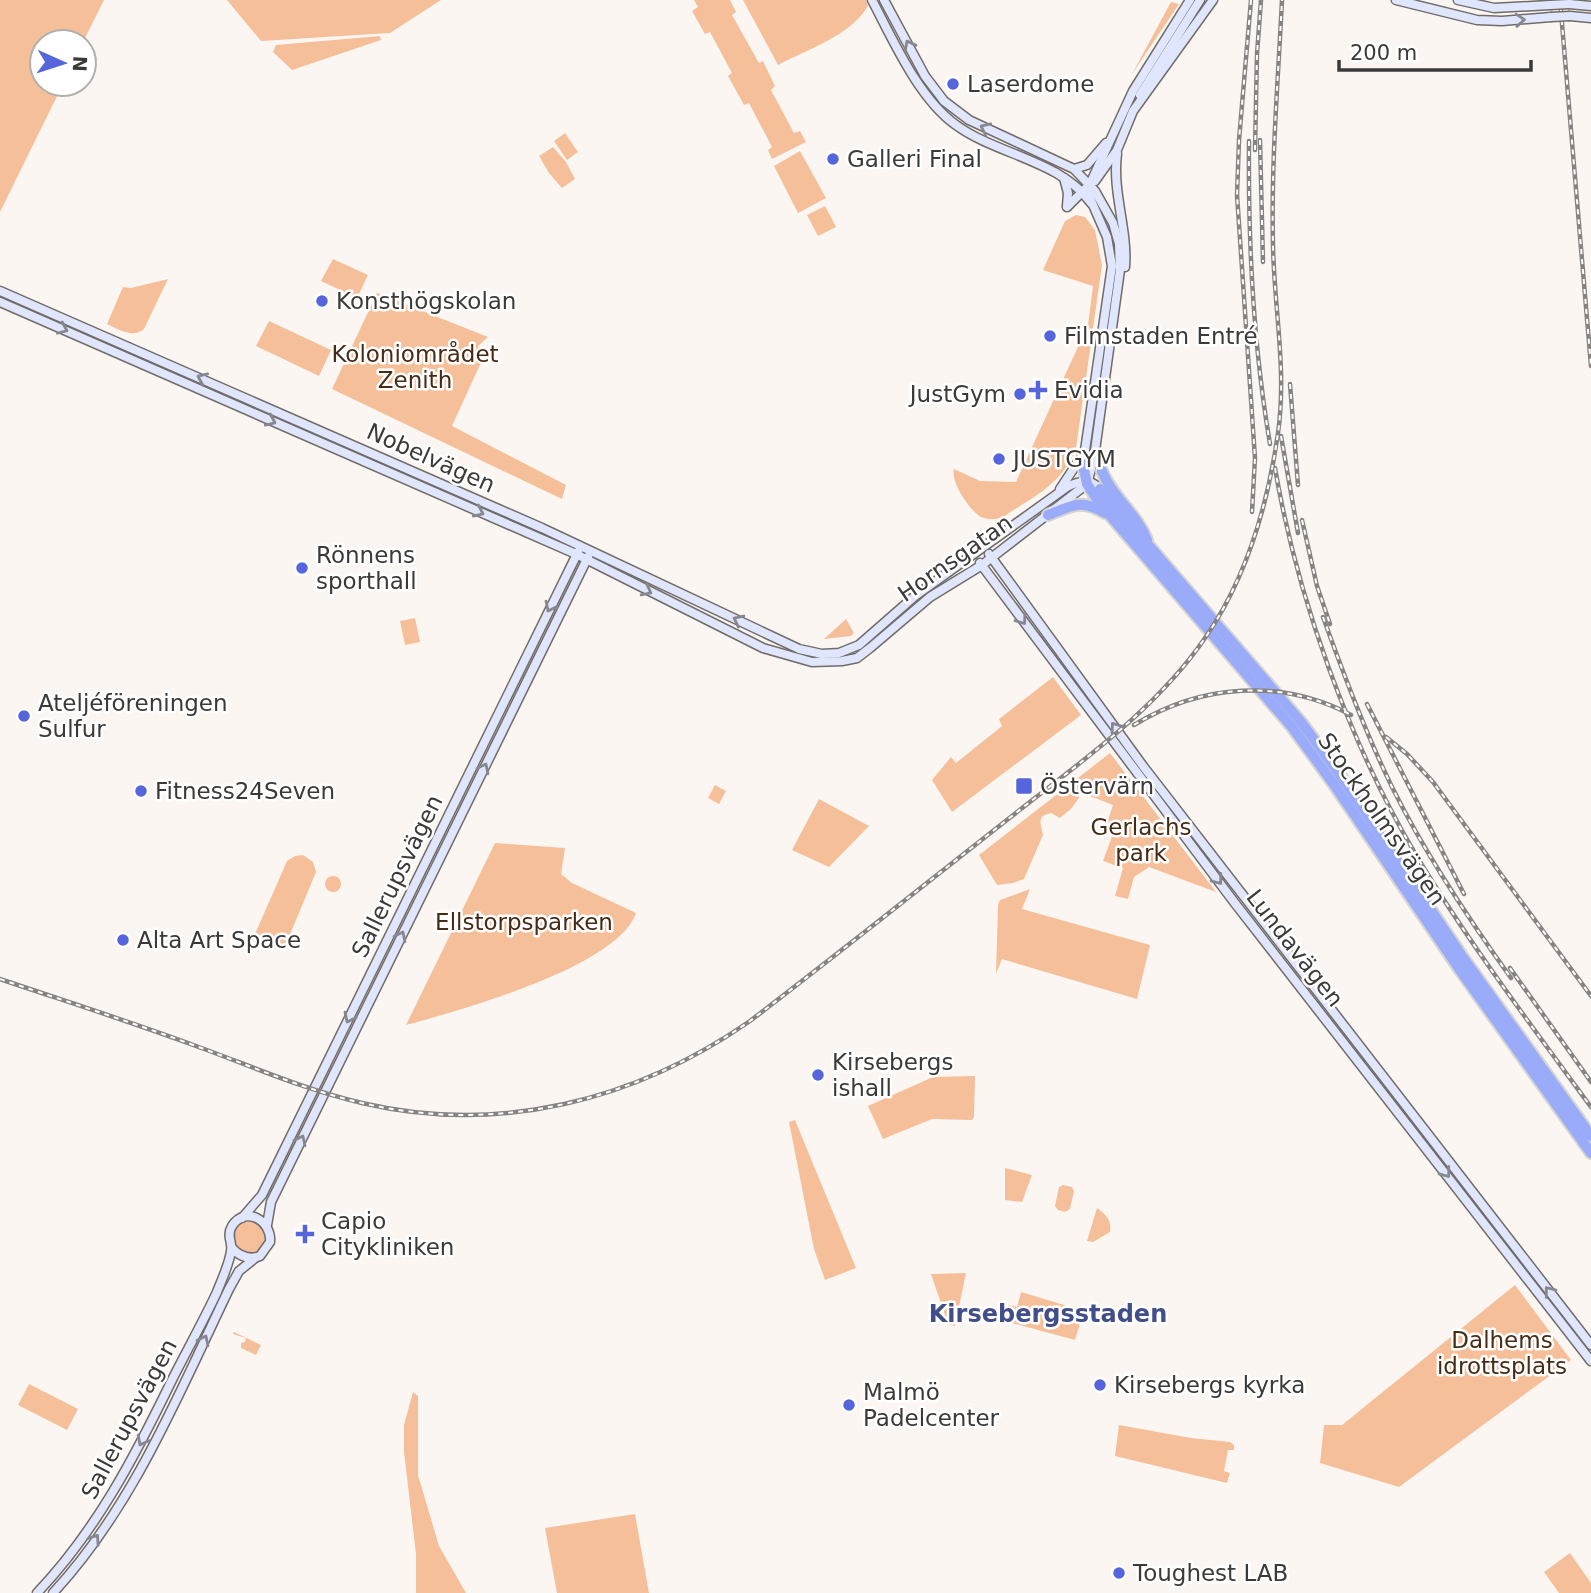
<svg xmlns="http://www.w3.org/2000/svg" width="1591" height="1593" font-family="'DejaVu Sans',sans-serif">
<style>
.green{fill:#f5bf9a}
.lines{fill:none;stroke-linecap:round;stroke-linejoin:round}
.secondary-casing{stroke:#716c68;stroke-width:11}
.motorway-casing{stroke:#d4d4d3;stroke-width:14}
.secondary{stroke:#e0e6fd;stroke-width:8}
.motorway{stroke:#99abf9;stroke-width:10}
.rail-casing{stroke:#878381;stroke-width:4.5}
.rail{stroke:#fff;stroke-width:2;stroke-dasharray:5;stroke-linecap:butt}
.secondary-bridge-casing{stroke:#716c68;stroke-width:11;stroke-linecap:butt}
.secondary-bridge{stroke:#e0e6fd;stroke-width:8}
.oneway{stroke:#868791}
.poi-dot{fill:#5565db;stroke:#fff;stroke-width:2.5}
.labels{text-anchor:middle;stroke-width:5;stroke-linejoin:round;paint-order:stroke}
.poi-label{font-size:23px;fill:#3c3a38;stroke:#fff;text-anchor:start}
.park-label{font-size:23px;fill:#482b15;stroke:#fff}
.street-label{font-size:23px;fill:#3c3a38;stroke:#fff}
.neighbourhood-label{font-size:24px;font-weight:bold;fill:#424e8a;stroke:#fff}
</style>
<rect width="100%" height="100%" fill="#fcf6f2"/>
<g class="green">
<path d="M 0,0 L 104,0 L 83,42 L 42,42 L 42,84 L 63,84 L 0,212 Z"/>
<path d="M 227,0 L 441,0 L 390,33 L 261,41 Z"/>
<path d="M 694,0 L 730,0 L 736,12 L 732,15 L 759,63 L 763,61 L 775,86 L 771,90 L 794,133 L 800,131 L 806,142 L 772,159 L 768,150 L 772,147 L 749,103 L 744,105 L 728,76 L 732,73 L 710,32 L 705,34 L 692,11 L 698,7 Z"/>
<path d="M 743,0 L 866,0 L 868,6 C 850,36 808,49 778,65 Z"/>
<path d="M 1171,2 L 1179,4 L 1132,74 Z"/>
<path d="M 380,36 L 381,40 L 292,70 L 273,52 L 276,45 Z"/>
<path d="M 565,133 L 578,152 L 567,160 L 554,141 Z"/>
<path d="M 553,147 L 566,162 L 575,179 L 562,188 L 549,173 L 539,156 Z"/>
<path d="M 800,151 L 826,198 L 798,213 L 774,166 Z"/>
<path d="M 825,206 L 836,227 L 818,236 L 807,215 Z"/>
<path d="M 1076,215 L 1085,217 L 1095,230 L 1102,265 L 1076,448 C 1062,485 1034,496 1003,517 C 996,520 988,520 981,517 C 969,510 950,481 954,469 L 980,481 L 1016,482 L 1088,325 L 1093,286 L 1043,270 L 1065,221 Z"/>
<path d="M 333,259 L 368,275 L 357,298 L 321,281 Z"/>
<path d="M 168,279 L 144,329 C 133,339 118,329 107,324 L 123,287 L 131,288 Z"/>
<path d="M 377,293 L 488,337 L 478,346 L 484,356 L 452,426 L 566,485 L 562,499 L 332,389 Z"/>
<path d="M 269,321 L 331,350 L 319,376 L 256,346 Z"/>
<path d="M 415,618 L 420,642 L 405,645 L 400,621 Z"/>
<path d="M 846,619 L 854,633 L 851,636 L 824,639 Z"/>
<path d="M 1053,677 L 1081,715 L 952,812 L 932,780 L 951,757 L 956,763 L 1002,726 L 999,719 Z"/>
<path d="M 1110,753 L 1216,892 L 1149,867 L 1134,877 L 1128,899 L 1115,896 L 1123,868 L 1103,861 L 1114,831 L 1106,826 L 1113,805 L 1085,794 L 1081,795 L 1071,809 L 1060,818 L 1051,813 C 1036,816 1041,824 1043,835 L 1024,879 L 1013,883 L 997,885 L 979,855 Z"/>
<path d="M 715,785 L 726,791 L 719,804 L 708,798 Z"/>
<path d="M 819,799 L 869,826 L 829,867 L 792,850 Z"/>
<path d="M 495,843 L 565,848 L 561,874 L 572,883 L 636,913 C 618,967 458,1011 406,1025 Z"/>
<path d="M 303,855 L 313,862 L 316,872 L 286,944 L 279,949 C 268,949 258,946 255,934 L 287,861 L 295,856 Z"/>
<circle cx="333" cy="884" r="8"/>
<path d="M 1030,889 L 1022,909 L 1150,945 L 1137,999 L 1002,959 L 996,974 L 998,905 L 1000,900 Z"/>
<path d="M 975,1076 L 974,1117 L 972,1120 L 932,1119 L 883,1139 L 868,1106 L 933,1077 Z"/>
<path d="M 795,1120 L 856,1268 L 825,1280 L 814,1249 L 789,1122 Z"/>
<path d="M 1005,1168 L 1032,1175 L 1022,1202 L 1005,1200 Z"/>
<path d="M 1063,1185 L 1072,1187 L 1074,1191 L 1070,1209 L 1065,1212 L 1058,1210 L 1055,1206 L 1059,1187 Z"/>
<path d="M 1097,1208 C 1106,1215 1112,1220 1110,1232 L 1093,1242 L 1087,1241 Z"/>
<circle cx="249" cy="1237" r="17"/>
<path d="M 966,1273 L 955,1326 L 948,1324 L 931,1274 Z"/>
<path d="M 1515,1285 L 1571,1360 L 1399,1487 L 1320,1463 L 1324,1425 L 1342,1425 Z"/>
<path d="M 1021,1292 L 1084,1311 L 1075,1340 L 971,1312 L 972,1308 L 1006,1317 L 1009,1305 L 1017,1307 Z"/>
<path d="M 234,1332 L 261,1345 L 256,1355 L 241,1348 L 241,1343 L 245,1342 L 246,1338 L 233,1334 Z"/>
<path d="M 29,1384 L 78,1409 L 67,1430 L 18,1405 Z"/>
<path d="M 413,1392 L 418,1396 L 418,1475 L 439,1546 L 466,1593 L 416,1593 L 416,1554 L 404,1452 L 404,1425 Z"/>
<path d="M 1119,1425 L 1191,1438 L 1230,1442 L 1234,1445 L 1234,1450 L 1228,1450 L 1224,1471 L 1230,1473 L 1227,1483 L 1115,1456 Z"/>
<path d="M 635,1514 L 649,1593 L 557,1593 L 545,1528 Z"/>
<path d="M 1570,1553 L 1591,1583 L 1591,1593 L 1559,1593 L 1544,1572 Z"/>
</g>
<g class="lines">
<defs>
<g id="secondary">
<path d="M 872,0 C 893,40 919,99 956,125 C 997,155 1060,160 1091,203"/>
<path d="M 1396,0 L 1477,20 L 1502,21 L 1551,17"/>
<path d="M 1458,0 L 1494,8 L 1550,5"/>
<path d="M 1569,4 L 1591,6"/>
<path d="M 1570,16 L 1591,18"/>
<path d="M 1140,95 L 1200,0"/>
<path d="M 1117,154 C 1112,193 1128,229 1125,267"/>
<path d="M 1074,169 L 1087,165 L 1106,143"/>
<path d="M 1064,178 L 1068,193 L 1067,206"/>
<path d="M 1095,181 L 1117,150 L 1133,111 L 1213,0"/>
<path d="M 1067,207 L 1085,189"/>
<path d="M 0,291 L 542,528 L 799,649 L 822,654 L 839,653 L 859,645 L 915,596 L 1067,487 C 1079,481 1090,478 1100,489"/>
<path d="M 0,302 L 576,554 L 763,648 L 812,662 L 842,661 L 857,658 L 870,648 L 930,597 L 982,565 L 1087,484 L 1094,458 L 1120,270 L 1119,244 L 1113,223 L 1095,191 L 1074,169 L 969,120 L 944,101 L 925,76 L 884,0"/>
<path d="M 1083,464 L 1112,266 L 1107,237 L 1090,198 L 1090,184 L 1133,91 L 1190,0"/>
<path d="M 1060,489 L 1084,453"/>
<path d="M 989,554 L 1143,766 L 1591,1345"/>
<path d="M 980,563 L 1234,902 L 1591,1361"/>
<path d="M 242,1218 L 262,1195 L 578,552"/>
<path d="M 267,1225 L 271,1202 L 588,557"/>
<path d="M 37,1593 C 96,1531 134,1458 171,1382 C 186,1352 203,1322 217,1292 C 222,1279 229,1265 231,1251 C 233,1243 226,1236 232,1226 C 246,1205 272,1221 270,1242 L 260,1256 C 249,1260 240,1257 232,1248"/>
<path d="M 53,1593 C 133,1507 179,1393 229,1289 L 239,1271 L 254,1259"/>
</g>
<g id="motorway">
<path d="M 1083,464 L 1087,484 L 1101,505 L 1292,727 L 1333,783 L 1460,970 L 1591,1153"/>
<path d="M 1102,471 C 1112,497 1137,514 1147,540"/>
<path d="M 1100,489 L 1301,722 L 1335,768 L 1464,959 L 1591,1136"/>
<path d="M 1048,515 C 1071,506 1081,498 1105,513"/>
</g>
</defs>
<use href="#secondary" class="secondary-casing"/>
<use href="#motorway" class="motorway-casing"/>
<use href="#secondary" class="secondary"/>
<use href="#motorway" class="motorway"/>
<defs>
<g id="rail">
<path d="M 1251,0 L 1239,140 L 1237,195 L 1255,458 L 1252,512"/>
<path d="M 1560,0 L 1591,366"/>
<path d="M 1260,140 L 1263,262"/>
<path d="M 1249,141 C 1248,241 1253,344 1270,444"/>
<path d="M 1255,150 L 1257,54 L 1261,0"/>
<path d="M 1290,384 L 1298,485"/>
<path d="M 1281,436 L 1298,533"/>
<path d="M 1275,468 C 1297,597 1349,742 1416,855 C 1468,942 1531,1025 1591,1107"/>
<path d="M 1302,520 L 1317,586 L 1330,624"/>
<path d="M 1323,617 C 1344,675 1366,734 1393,789 C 1426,855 1468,918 1511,978"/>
<path d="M 1367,704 L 1464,894"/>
<path d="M 1134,725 C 1201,684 1281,678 1351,715"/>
<path d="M 1386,737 L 1407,754 L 1433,782 L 1591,996"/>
<path d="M 1510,968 L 1591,1082"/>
<path d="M 0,979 C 65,1001 131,1022 196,1046 C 251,1066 305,1090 362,1103 C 499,1135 635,1101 750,1021 C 838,954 924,885 1012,816 C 1079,763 1156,710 1205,638 C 1246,579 1268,504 1278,433 C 1287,370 1274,308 1273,245 C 1271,163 1278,82 1282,0"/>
</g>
</defs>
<use href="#rail" class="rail-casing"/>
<use href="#rail" class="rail"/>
<defs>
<g id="secondary-bridge">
<path d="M 1550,5 L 1569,4"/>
<path d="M 1551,17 L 1570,16"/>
</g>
</defs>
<use href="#secondary-bridge" class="secondary-bridge-casing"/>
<use href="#secondary-bridge" class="secondary-bridge"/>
</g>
<defs><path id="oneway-chevron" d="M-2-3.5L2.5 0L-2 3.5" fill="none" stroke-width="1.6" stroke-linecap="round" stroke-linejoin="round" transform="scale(1.75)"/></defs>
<g class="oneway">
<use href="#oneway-chevron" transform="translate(1520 20) rotate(-4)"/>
<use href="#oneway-chevron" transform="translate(909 45) rotate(-118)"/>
<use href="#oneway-chevron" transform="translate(985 128) rotate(-155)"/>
<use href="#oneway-chevron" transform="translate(63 329) rotate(23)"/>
<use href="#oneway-chevron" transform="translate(202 378) rotate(-156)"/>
<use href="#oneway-chevron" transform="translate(271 421) rotate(24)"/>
<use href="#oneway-chevron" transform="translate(479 512) rotate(24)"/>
<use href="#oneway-chevron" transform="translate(647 591) rotate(27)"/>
<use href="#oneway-chevron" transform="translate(550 607) rotate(116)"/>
<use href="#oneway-chevron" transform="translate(738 620) rotate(-154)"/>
<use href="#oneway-chevron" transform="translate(1022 620) rotate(54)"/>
<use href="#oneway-chevron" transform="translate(1115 727) rotate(-126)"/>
<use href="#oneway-chevron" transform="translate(484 768) rotate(-64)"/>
<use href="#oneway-chevron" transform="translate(1218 880) rotate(53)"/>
<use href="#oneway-chevron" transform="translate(401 936) rotate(-64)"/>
<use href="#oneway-chevron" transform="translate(349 1018) rotate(116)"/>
<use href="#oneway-chevron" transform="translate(301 1140) rotate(-64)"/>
<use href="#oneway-chevron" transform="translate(1446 1173) rotate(53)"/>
<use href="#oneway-chevron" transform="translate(1549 1291) rotate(-128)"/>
<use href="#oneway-chevron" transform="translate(204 1340) rotate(-64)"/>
<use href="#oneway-chevron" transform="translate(142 1441) rotate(118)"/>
<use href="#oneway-chevron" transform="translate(95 1539) rotate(-56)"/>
</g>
<g class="poi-dot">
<circle cx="953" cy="84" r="7"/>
<circle cx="833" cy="159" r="7"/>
<circle cx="322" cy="301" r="7"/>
<circle cx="1050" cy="336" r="7"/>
<path d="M1034.5 379.5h7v7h7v7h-7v7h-7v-7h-7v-7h7z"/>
<circle cx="1020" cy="394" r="7"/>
<circle cx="999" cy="459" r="7"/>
<circle cx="302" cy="568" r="7"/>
<circle cx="24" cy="716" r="7"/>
<rect x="1015" y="777" width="18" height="18" rx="3.5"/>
<circle cx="141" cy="791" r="7"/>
<circle cx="123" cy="940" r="7"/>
<circle cx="818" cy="1075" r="7"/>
<path d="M301.5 1223.5h7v7h7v7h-7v7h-7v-7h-7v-7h7z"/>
<circle cx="1100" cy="1385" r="7"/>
<circle cx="849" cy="1405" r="7"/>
<circle cx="1119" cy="1573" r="7"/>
</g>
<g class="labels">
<g class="poi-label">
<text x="967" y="92">Laserdome</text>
<text x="847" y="167">Galleri Final</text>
<text x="336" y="309">Konsthögskolan</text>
<text x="1064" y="344">Filmstaden Entré</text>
<text x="1054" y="398">Evidia</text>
<text x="1006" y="402" text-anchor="end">JustGym</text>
<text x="1013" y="467">JUSTGYM</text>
<text x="316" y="563">Rönnens<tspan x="316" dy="26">sporthall</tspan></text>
<text x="38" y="711">Ateljéföreningen<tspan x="38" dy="26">Sulfur</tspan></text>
<text x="1040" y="794">Östervärn</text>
<text x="155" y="799">Fitness24Seven</text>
<text x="137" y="948">Alta Art Space</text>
<text x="832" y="1070">Kirsebergs<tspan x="832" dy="26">ishall</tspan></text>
<text x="321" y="1229">Capio<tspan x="321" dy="26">Citykliniken</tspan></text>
<text x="1114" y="1393">Kirsebergs kyrka</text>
<text x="863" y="1400">Malmö<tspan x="863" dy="26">Padelcenter</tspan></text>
<text x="1133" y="1581">Toughest LAB</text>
</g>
<g class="park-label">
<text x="415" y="362">Koloniområdet<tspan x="415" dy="26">Zenith</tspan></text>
<text x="1141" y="835">Gerlachs<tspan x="1141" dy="26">park</tspan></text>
<text x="524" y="930">Ellstorpsparken</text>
<text x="1502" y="1348">Dalhems<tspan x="1502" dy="26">idrottsplats</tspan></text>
</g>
<g class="street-label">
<text transform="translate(431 458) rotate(24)" y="8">Nobelvägen</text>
<text transform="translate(955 558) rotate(-35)" y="8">Hornsgatan</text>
<text transform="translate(1382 819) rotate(55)" y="8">Stockholmsvägen</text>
<text transform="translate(397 876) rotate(-64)" y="8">Sallerupsvägen</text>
<text transform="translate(1295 948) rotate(52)" y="8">Lundavägen</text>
<text transform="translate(129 1419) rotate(-62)" y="8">Sallerupsvägen</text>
</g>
<g class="neighbourhood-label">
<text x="1048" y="1322">Kirsebergsstaden</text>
</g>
</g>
<g transform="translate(63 63) rotate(93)"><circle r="33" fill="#ffffff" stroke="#b1b0af" stroke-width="2"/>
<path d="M0-5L12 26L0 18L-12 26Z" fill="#5565db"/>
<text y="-10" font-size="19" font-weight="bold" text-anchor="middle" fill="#3c3a38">N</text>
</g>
<path d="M1339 60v10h192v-10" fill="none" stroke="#3c3a38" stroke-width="3.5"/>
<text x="1350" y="60" font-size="21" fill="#3c3a38" stroke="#ffffff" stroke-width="5" paint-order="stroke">200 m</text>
</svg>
